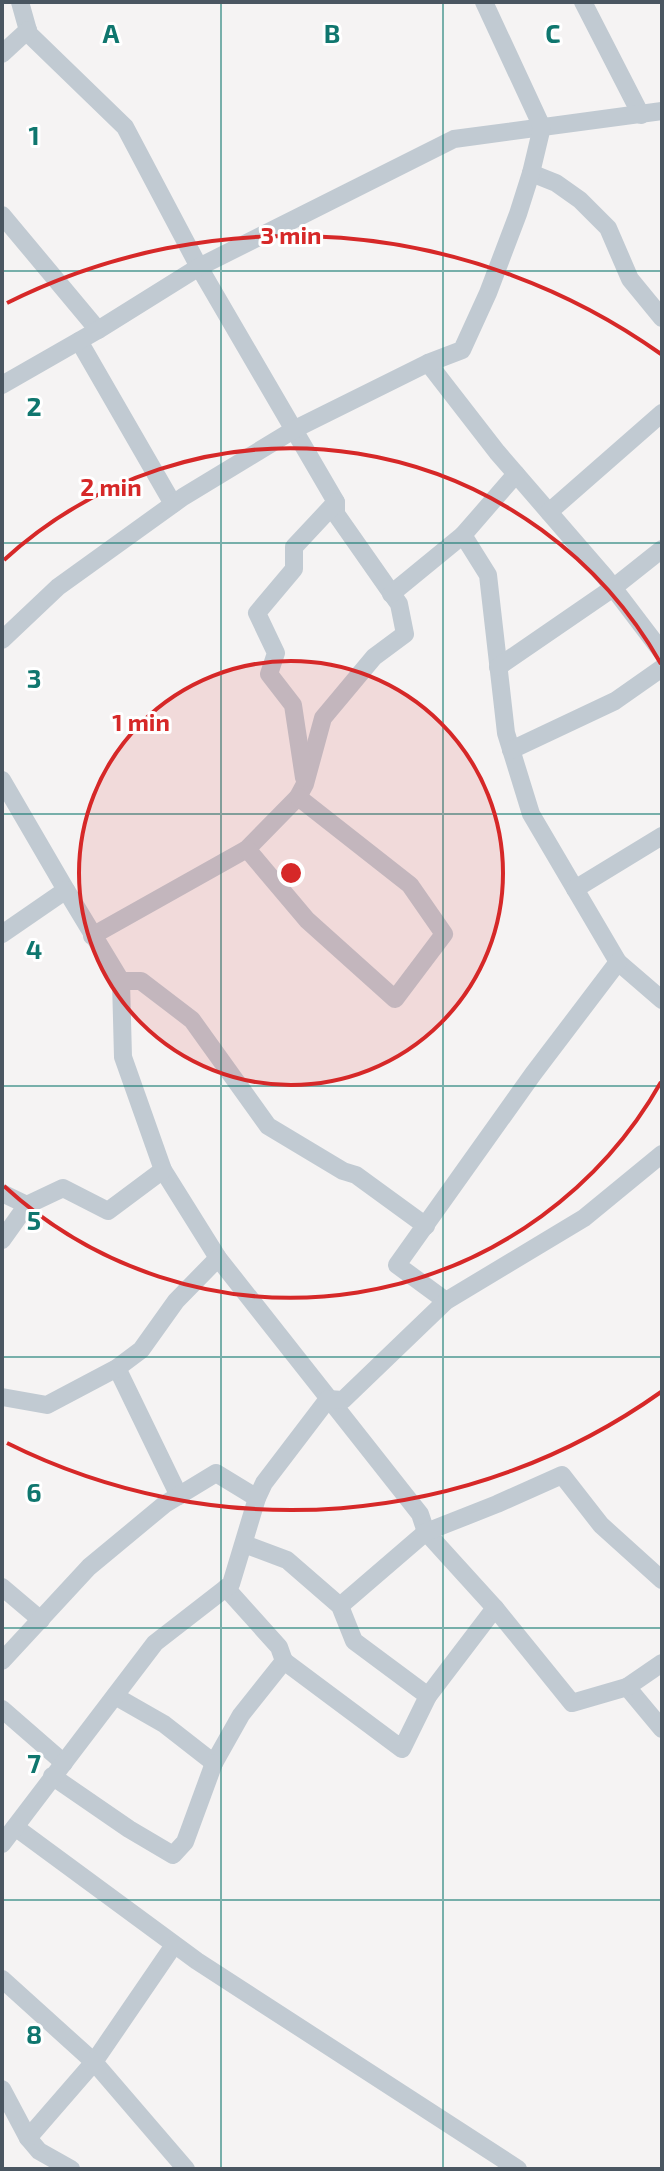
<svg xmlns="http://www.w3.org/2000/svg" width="664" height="2171" font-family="'Exo 2',sans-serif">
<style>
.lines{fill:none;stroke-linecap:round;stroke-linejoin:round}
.minor{stroke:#c1cad2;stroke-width:18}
.grid{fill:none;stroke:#0f766e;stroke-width:2;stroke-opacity:0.55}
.ring{fill:none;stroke:#d62828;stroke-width:4}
.grid-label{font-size:26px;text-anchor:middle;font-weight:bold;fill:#0f766e;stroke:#fff;stroke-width:6;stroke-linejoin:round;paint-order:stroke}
.centre{fill:#d62828;stroke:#fff;stroke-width:4}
.ring-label{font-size:24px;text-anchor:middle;font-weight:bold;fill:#d62828;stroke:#fff;stroke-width:6;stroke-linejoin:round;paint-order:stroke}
</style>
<rect width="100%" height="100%" fill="#f5f3f3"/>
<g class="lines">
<g class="minor">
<path d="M 20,2 L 29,34 L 125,127 L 199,267 L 336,502 L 336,514 L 399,604 L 405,634 L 374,657 L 323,718 L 305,784 L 298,797 L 247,849 L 92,936"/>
<path d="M 583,2 L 641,115"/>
<path d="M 2,54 L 28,30"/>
<path d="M 531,173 L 556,183 L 580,200 L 608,228 L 630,279 L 662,318"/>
<path d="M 2,215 L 98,330"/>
<path d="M 79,341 L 173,504"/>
<path d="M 428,363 L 497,452 L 605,577 L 662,652"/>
<path d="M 2,385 L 98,330 L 199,267 L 454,139 L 662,111"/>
<path d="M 549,512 L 662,413"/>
<path d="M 463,535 L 516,474"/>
<path d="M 391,594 L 463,535 L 488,575 L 506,733 L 531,814 L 618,962 L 662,1000"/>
<path d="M 2,640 L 58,587 L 183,497 L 295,429 L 428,363 L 462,350 L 488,293 L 518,214 L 531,173 L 542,127 L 484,2"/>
<path d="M 498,667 L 613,588 L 662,549"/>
<path d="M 511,750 L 615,701 L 662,668"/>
<path d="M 304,778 L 293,705 L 269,674 L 276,653 L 257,613 L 294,569 L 294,547 L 336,502"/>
<path d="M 2,780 L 66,890"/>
<path d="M 247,849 L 307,920 L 395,999 L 444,934 L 410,885 L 298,797"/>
<path d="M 575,889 L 662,836"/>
<path d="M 2,934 L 66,890 L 121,981 L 123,1057 L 163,1170 L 218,1258 L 420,1514 L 426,1532 L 495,1608 L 428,1696"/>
<path d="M 121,981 L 141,981 L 192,1020 L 268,1126 L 343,1171 L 356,1175 L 426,1226"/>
<path d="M 2,1193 L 27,1205"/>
<path d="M 2,1240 L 27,1205 L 63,1188 L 108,1211 L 163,1170"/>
<path d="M 446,1301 L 397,1265 L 533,1074 L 618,962"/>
<path d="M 117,1368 L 179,1496"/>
<path d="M 2,1397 L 47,1405 L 117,1368 L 141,1350 L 176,1301 L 218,1258"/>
<path d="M 244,1544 L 287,1560 L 340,1606 L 354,1641 L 428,1696 L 402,1749 L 284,1661"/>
<path d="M 2,1587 L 41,1620"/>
<path d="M 340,1606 L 426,1532 L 497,1504 L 562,1475 L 601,1525 L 662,1580"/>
<path d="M 495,1608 L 572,1703 L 627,1687 L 662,1729"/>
<path d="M 2,1661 L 89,1567 L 165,1504 L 216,1473 L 257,1498"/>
<path d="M 627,1687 L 662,1663"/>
<path d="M 115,1696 L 164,1724 L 214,1763 L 241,1715 L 284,1661 L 279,1647 L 226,1588"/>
<path d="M 2,1709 L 64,1763"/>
<path d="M 52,1776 L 129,1829 L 173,1855 L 185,1842 L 214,1763"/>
<path d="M 15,1827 L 197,1961 L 518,2169"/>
<path d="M 2,1844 L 155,1643 L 231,1584 L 257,1498 L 264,1483 L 328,1399 L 343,1400 L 446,1301 L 584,1218 L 662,1154"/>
<path d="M 2,1979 L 94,2062 L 186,2169"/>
<path d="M 2,2089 L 28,2138 L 39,2151 L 71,2169"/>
<path d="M 28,2138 L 94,2062 L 174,1945"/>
</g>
</g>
<path class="grid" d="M 221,2 L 221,2169M 443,2 L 443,2169M 2,271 L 662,271M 2,543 L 662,543M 2,814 L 662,814M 2,1086 L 662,1086M 2,1357 L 662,1357M 2,1628 L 662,1628M 2,1900 L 662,1900"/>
<circle cx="291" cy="873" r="212" fill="#d62828" fill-opacity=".12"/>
<g class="ring">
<circle cx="291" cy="873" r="212"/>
<path d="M661 1082A425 425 0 0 1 4 1186M4 560A425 425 0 0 1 661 664"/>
<path d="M661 1392A637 637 0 0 1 7 1443M7 303A637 637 0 0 1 661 354"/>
</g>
<g class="grid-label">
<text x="111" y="43">A</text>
<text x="332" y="43">B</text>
<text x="553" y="43">C</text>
<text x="34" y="145">1</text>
<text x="34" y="416">2</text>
<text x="34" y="688">3</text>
<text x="34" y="959">4</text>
<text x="34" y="1230">5</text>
<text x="34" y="1502">6</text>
<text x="34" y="1773">7</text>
<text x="34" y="2044">8</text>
</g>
<circle cx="291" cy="873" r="12" class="centre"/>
<g class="ring-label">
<text x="291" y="244">3 min</text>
<text x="111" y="496">2 min</text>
<text x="141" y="731">1 min</text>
</g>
<rect width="664" height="2171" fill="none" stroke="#4a5661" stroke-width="8"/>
</svg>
